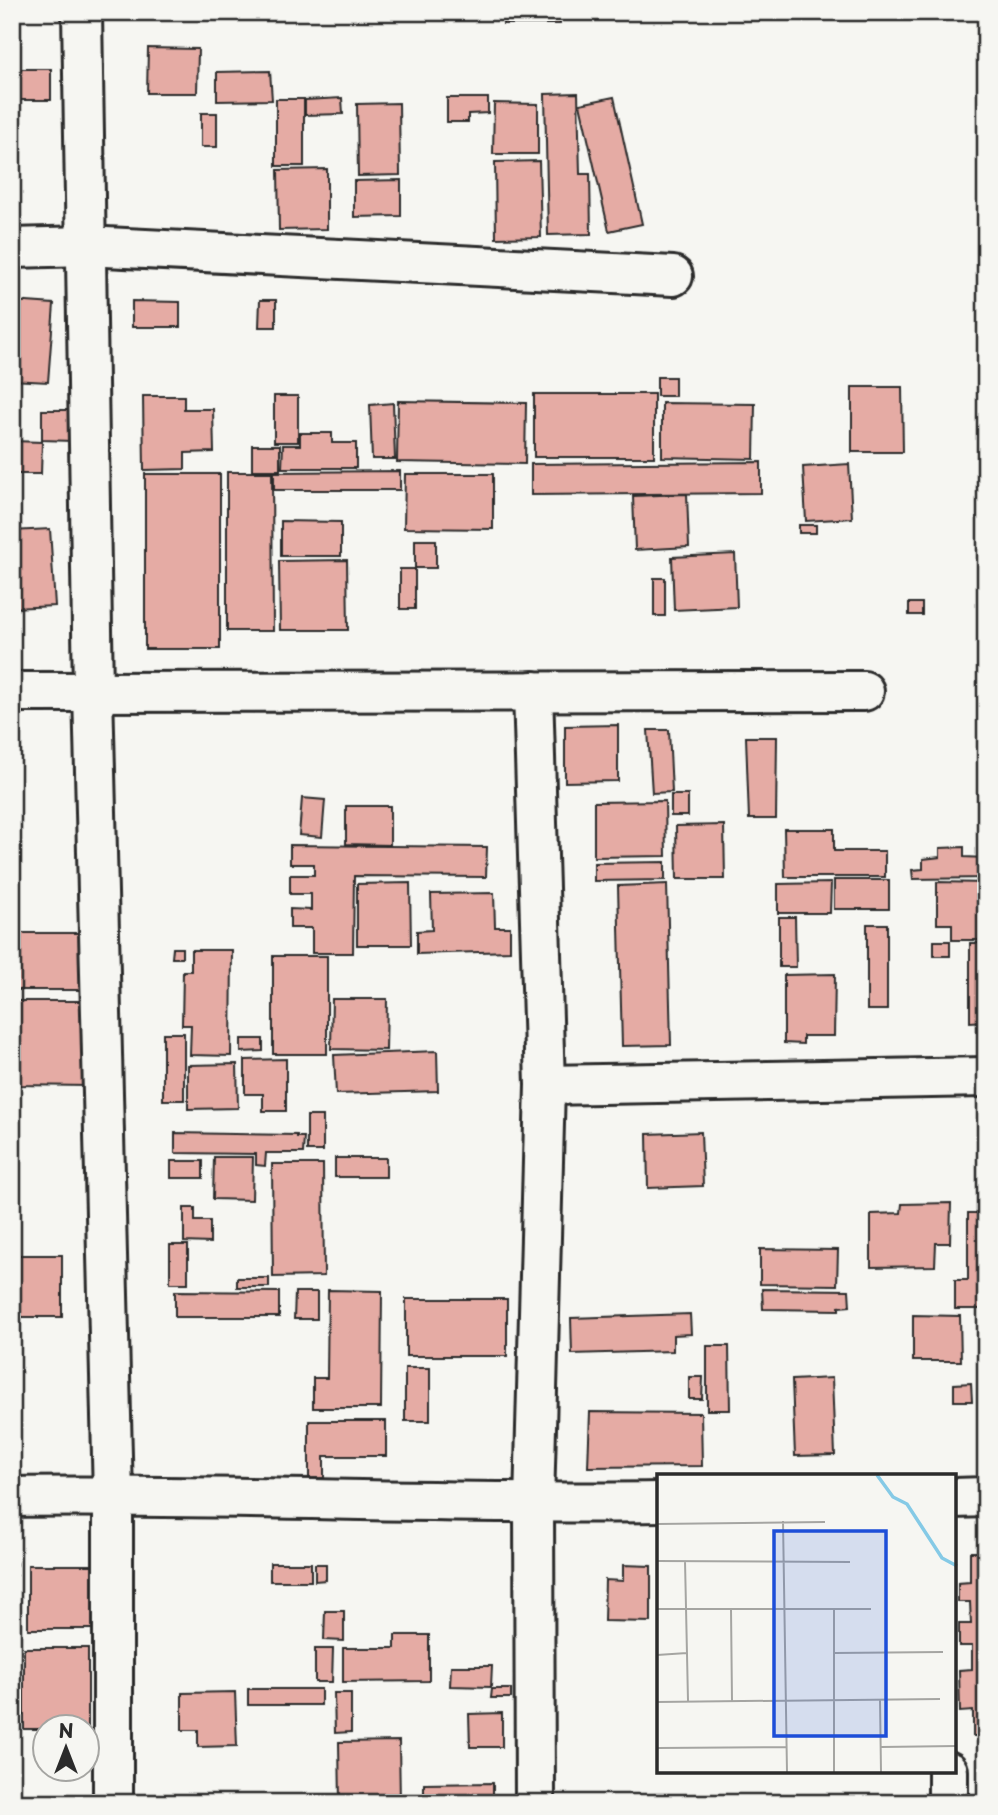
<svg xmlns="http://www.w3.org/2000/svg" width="998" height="1815" font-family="'Playpen Sans',sans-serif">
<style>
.building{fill:#e5aba4;stroke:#2b2b2b;stroke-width:2}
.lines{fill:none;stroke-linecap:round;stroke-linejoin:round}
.street-casing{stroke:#2b2b2b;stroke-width:44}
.street{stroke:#f6f6f2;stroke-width:38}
.inset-river{fill:none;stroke:#85cae6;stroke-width:3.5}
.inset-road{fill:none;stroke:#a5a5a2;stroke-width:2}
.view{fill:#1d4ed8;fill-opacity:0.15;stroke:#1d4ed8;stroke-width:3.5}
.inset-edge{fill:none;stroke:#2b2b2b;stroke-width:3.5}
</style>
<rect width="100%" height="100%" fill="#f6f6f2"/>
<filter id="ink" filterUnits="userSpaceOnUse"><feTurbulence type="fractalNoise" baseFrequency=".0143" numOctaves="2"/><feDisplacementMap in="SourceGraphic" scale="14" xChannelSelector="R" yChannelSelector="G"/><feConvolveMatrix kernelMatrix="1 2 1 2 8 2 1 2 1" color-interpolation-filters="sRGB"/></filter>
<g filter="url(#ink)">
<g class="building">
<rect x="503" y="12" width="57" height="12"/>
<path d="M 148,48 L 198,49 L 197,93 L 147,93 Z"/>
<rect x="12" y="69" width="39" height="31"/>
<path d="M 270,71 L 272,100 L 217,101 L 217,72 Z"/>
<path d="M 578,93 L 580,174 L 590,174 L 591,234 L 548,235 L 545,94 Z"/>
<path d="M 614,97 L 642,224 L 609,231 L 580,104 Z"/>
<path d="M 342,98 L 343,114 L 305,115 L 305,100 Z"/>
<path d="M 447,98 L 488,98 L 488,113 L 468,114 L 468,122 L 447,122 Z"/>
<rect x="276" y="99" width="28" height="67"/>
<path d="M 399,103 L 400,175 L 358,176 L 357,104 Z"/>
<path d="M 494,103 L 538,104 L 538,154 L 493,154 Z"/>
<rect x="201" y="113" width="16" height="34"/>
<path d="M 539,161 L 541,237 L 496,238 L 495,162 Z"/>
<path d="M 327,169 L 327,229 L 279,230 L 278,170 Z"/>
<path d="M 401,180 L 401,216 L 354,217 L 354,181 Z"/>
<path d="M 260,300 L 276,300 L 276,327 L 259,327 Z"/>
<path d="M 12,301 L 54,304 L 48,382 L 12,380 Z"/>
<path d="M 132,301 L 180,302 L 180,327 L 132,327 Z"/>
<rect x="657" y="377" width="18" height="19"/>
<path d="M 852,387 L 902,387 L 903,452 L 852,452 Z"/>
<rect x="534" y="394" width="120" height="63"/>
<path d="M 143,396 L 184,396 L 184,409 L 213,409 L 214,452 L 185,453 L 185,469 L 144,470 Z"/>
<rect x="274" y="396" width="24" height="46"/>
<path d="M 398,401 L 526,403 L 525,464 L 397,462 Z"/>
<path d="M 393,403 L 395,459 L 372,459 L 370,405 Z"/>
<path d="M 662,403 L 755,404 L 754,459 L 662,457 Z"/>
<path d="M 42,410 L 72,410 L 72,441 L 42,440 Z"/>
<path d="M 300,433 L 332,433 L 332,443 L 356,443 L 356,468 L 282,468 L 283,445 L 300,445 Z"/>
<path d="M 12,441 L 42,442 L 41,474 L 12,474 Z"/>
<rect x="252" y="445" width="28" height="25"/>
<path d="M 761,462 L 761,493 L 531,495 L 531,464 Z"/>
<path d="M 849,464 L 852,518 L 806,521 L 803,467 Z"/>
<path d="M 400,471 L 400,490 L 274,490 L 274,472 Z"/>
<path d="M 227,472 L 272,472 L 273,631 L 227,631 Z"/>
<rect x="145" y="474" width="75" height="175"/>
<path d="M 405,474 L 493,474 L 493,529 L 404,528 Z"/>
<path d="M 687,494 L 689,547 L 635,550 L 633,496 Z"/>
<path d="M 281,521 L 341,522 L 341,556 L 281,556 Z"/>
<rect x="799" y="525" width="17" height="8"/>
<path d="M 50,529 L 55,606 L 12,608 L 12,531 Z"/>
<rect x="415" y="540" width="21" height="28"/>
<path d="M 735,554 L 737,607 L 674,610 L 672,557 Z"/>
<path d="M 347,560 L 348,630 L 280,630 L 279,561 Z"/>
<rect x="400" y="569" width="15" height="40"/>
<rect x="654" y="578" width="11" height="38"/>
<rect x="909" y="603" width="13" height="12"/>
<path d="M 618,725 L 618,781 L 565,782 L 565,726 Z"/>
<path d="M 648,730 L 669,730 L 672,792 L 652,793 Z"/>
<path d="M 746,737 L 777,737 L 776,819 L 749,819 Z"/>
<rect x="671" y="795" width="17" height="21"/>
<path d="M 302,798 L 325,800 L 322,837 L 299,835 Z"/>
<path d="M 665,801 L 666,856 L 594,857 L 594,802 Z"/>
<path d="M 346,806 L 390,806 L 390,845 L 346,844 Z"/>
<path d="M 724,825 L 725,879 L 677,879 L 676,826 Z"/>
<path d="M 784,829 L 834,829 L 834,851 L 885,851 L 885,877 L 785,877 Z"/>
<path d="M 290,845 L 487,847 L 486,877 L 354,876 L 353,953 L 312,953 L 312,928 L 290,928 L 290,909 L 311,910 L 311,894 L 290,894 L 290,875 L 314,875 L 314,864 L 290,864 Z"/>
<path d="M 964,847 L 964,857 L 986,858 L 986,878 L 913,879 L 912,870 L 923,869 L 923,859 L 940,857 L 940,848 Z"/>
<path d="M 665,862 L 665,880 L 594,881 L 594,863 Z"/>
<rect x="834" y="880" width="55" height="29"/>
<path d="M 937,882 L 986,883 L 986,940 L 952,940 L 952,924 L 937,924 Z"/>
<path d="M 410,883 L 411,945 L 357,945 L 357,884 Z"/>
<path d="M 831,883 L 830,913 L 778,913 L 778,884 Z"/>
<path d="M 667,884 L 671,1045 L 622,1046 L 618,886 Z"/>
<path d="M 494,893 L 495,927 L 510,927 L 510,951 L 417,954 L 417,931 L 432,930 L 431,894 Z"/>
<path d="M 779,917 L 795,917 L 796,967 L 779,967 Z"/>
<rect x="867" y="924" width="20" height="86"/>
<rect x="13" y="933" width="73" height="57"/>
<rect x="934" y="941" width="16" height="15"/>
<path d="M 970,943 L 986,943 L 986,1021 L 970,1022 Z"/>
<path d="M 173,948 L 182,948 L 182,958 L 172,958 Z"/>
<path d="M 191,950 L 232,950 L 231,1056 L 190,1055 L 191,1025 L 182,1025 L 183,971 L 191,971 Z"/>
<rect x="273" y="956" width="54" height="98"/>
<path d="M 835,974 L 834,1036 L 803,1036 L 803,1044 L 784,1043 L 784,975 Z"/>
<path d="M 332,999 L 387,999 L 386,1050 L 331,1049 Z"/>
<path d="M 18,1001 L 89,1001 L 88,1086 L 17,1085 Z"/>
<rect x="163" y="1033" width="21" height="67"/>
<path d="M 241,1039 L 263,1039 L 263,1051 L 241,1052 Z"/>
<path d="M 437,1051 L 438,1091 L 336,1094 L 334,1055 Z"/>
<path d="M 286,1059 L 286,1111 L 263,1111 L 263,1094 L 245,1094 L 245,1060 Z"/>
<path d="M 237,1064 L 238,1108 L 188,1109 L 188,1065 Z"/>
<rect x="307" y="1116" width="16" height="35"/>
<path d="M 701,1132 L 703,1186 L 648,1188 L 647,1134 Z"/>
<path d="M 175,1133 L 297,1135 L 297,1137 L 304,1137 L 303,1153 L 266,1153 L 265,1166 L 256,1165 L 256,1154 L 175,1153 Z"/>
<path d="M 214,1157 L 253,1157 L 252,1200 L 213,1199 Z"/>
<rect x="335" y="1158" width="51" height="19"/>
<rect x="171" y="1161" width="32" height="17"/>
<path d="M 272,1164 L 323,1164 L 324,1276 L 273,1277 Z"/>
<path d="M 951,1203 L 950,1243 L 936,1243 L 935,1266 L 871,1267 L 871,1214 L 901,1213 L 902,1204 Z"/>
<path d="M 184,1208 L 195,1208 L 195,1221 L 210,1221 L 210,1243 L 184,1242 Z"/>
<path d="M 968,1213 L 986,1213 L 986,1309 L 955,1309 L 955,1280 L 968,1280 Z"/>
<rect x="170" y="1245" width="18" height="38"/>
<path d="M 760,1249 L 838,1250 L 837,1285 L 760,1284 Z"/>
<rect x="12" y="1255" width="50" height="62"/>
<rect x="237" y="1278" width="32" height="9"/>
<path d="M 762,1289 L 849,1290 L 850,1306 L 839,1307 L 839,1310 L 763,1309 Z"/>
<path d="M 328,1290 L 382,1291 L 381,1408 L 313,1408 L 313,1378 L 327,1378 Z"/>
<path d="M 175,1291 L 279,1292 L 279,1317 L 175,1317 Z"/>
<path d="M 295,1292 L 317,1292 L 317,1319 L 294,1319 Z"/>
<rect x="406" y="1299" width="101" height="57"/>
<path d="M 690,1314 L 691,1334 L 673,1335 L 673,1351 L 572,1354 L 571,1318 Z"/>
<path d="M 913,1315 L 960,1316 L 961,1361 L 913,1361 Z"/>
<path d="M 707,1346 L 729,1346 L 730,1410 L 707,1410 Z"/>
<rect x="405" y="1368" width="25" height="53"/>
<path d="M 689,1377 L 703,1377 L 702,1399 L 689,1399 Z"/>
<path d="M 832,1378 L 835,1455 L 795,1456 L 792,1380 Z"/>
<path d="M 971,1383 L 972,1401 L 954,1401 L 954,1384 Z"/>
<path d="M 590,1412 L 701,1413 L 702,1466 L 588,1467 Z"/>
<path d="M 309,1421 L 386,1421 L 386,1456 L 324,1456 L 324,1478 L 309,1478 Z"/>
<path d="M 970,1552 L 986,1552 L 986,1736 L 973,1736 L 973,1711 L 960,1712 L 959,1670 L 972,1669 L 972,1646 L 959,1646 L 959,1624 L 971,1624 L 970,1602 L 958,1602 L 958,1583 L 970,1582 Z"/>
<rect x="12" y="1563" width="4" height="164"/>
<rect x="270" y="1563" width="41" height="18"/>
<path d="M 315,1564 L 326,1564 L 326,1580 L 315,1581 Z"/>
<rect x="28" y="1565" width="67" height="64"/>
<path d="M 623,1565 L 651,1566 L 651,1622 L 604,1621 L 605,1580 L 623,1581 Z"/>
<path d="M 325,1611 L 344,1611 L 344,1641 L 324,1640 Z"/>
<path d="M 395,1635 L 429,1635 L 429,1681 L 343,1682 L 343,1648 L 395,1648 Z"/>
<rect x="24" y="1648" width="64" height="81"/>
<path d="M 315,1649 L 333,1649 L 332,1682 L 315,1682 Z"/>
<path d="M 451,1666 L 492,1666 L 491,1687 L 450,1686 Z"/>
<rect x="248" y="1689" width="73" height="16"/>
<path d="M 492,1689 L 511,1689 L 511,1698 L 491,1698 Z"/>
<path d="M 235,1692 L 237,1746 L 198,1747 L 198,1730 L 182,1730 L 182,1693 Z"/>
<path d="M 334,1693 L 351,1693 L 351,1732 L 335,1733 Z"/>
<path d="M 502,1713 L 502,1747 L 470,1747 L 469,1714 Z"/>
<path d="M 399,1741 L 400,1803 L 340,1803 L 339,1742 Z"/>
<path d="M 493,1783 L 493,1803 L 403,1803 L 403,1794 L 424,1794 L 424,1784 Z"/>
</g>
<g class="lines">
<defs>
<g id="street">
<path d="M 82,12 L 93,691 L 113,1496 L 113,1803"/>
<path d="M 12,248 L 86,246 L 673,276"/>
<path d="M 533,691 L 545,1085 L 534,1504 L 535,1803"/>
<path d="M 12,692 L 864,691"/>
<path d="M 545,1085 L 986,1077"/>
<path d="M 12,1497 C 228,1494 443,1505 659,1502"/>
<path d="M 954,1498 L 986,1497"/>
<path d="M 948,1771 L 948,1803"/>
</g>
</defs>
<use href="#street" class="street-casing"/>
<use href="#street" class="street"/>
</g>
</g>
<g transform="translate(657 1474)">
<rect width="299" height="299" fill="#f6f6f2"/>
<path class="inset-river" d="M 220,1 L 236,23 L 250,30 L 285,84 L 300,92"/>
<path class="inset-road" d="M 126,47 L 130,298M 0,50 L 168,48M 0,87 L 193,88M 28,87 L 31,227M 0,135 L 214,135M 74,135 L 75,227M 177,135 L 177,298M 178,179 L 286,178M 0,181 L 30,179M 223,226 L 224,298M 0,228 L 283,225M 224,273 L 300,272M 0,274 L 129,273"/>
<path class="view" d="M 117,57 L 229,57 L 229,262 L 117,262 Z"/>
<rect width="299" height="299" class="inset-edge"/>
</g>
<rect width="998" height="1815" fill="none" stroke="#f6f6f2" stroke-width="42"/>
<rect x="21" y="21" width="956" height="1773" fill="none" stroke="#2b2b2b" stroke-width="2.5" filter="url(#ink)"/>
<g transform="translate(66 1748)"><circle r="33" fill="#f6f6f2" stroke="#a5a5a2" stroke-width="2"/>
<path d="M0-5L12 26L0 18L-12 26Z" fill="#2b2b2b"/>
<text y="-10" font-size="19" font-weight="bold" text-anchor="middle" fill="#2b2b2b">N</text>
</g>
</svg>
